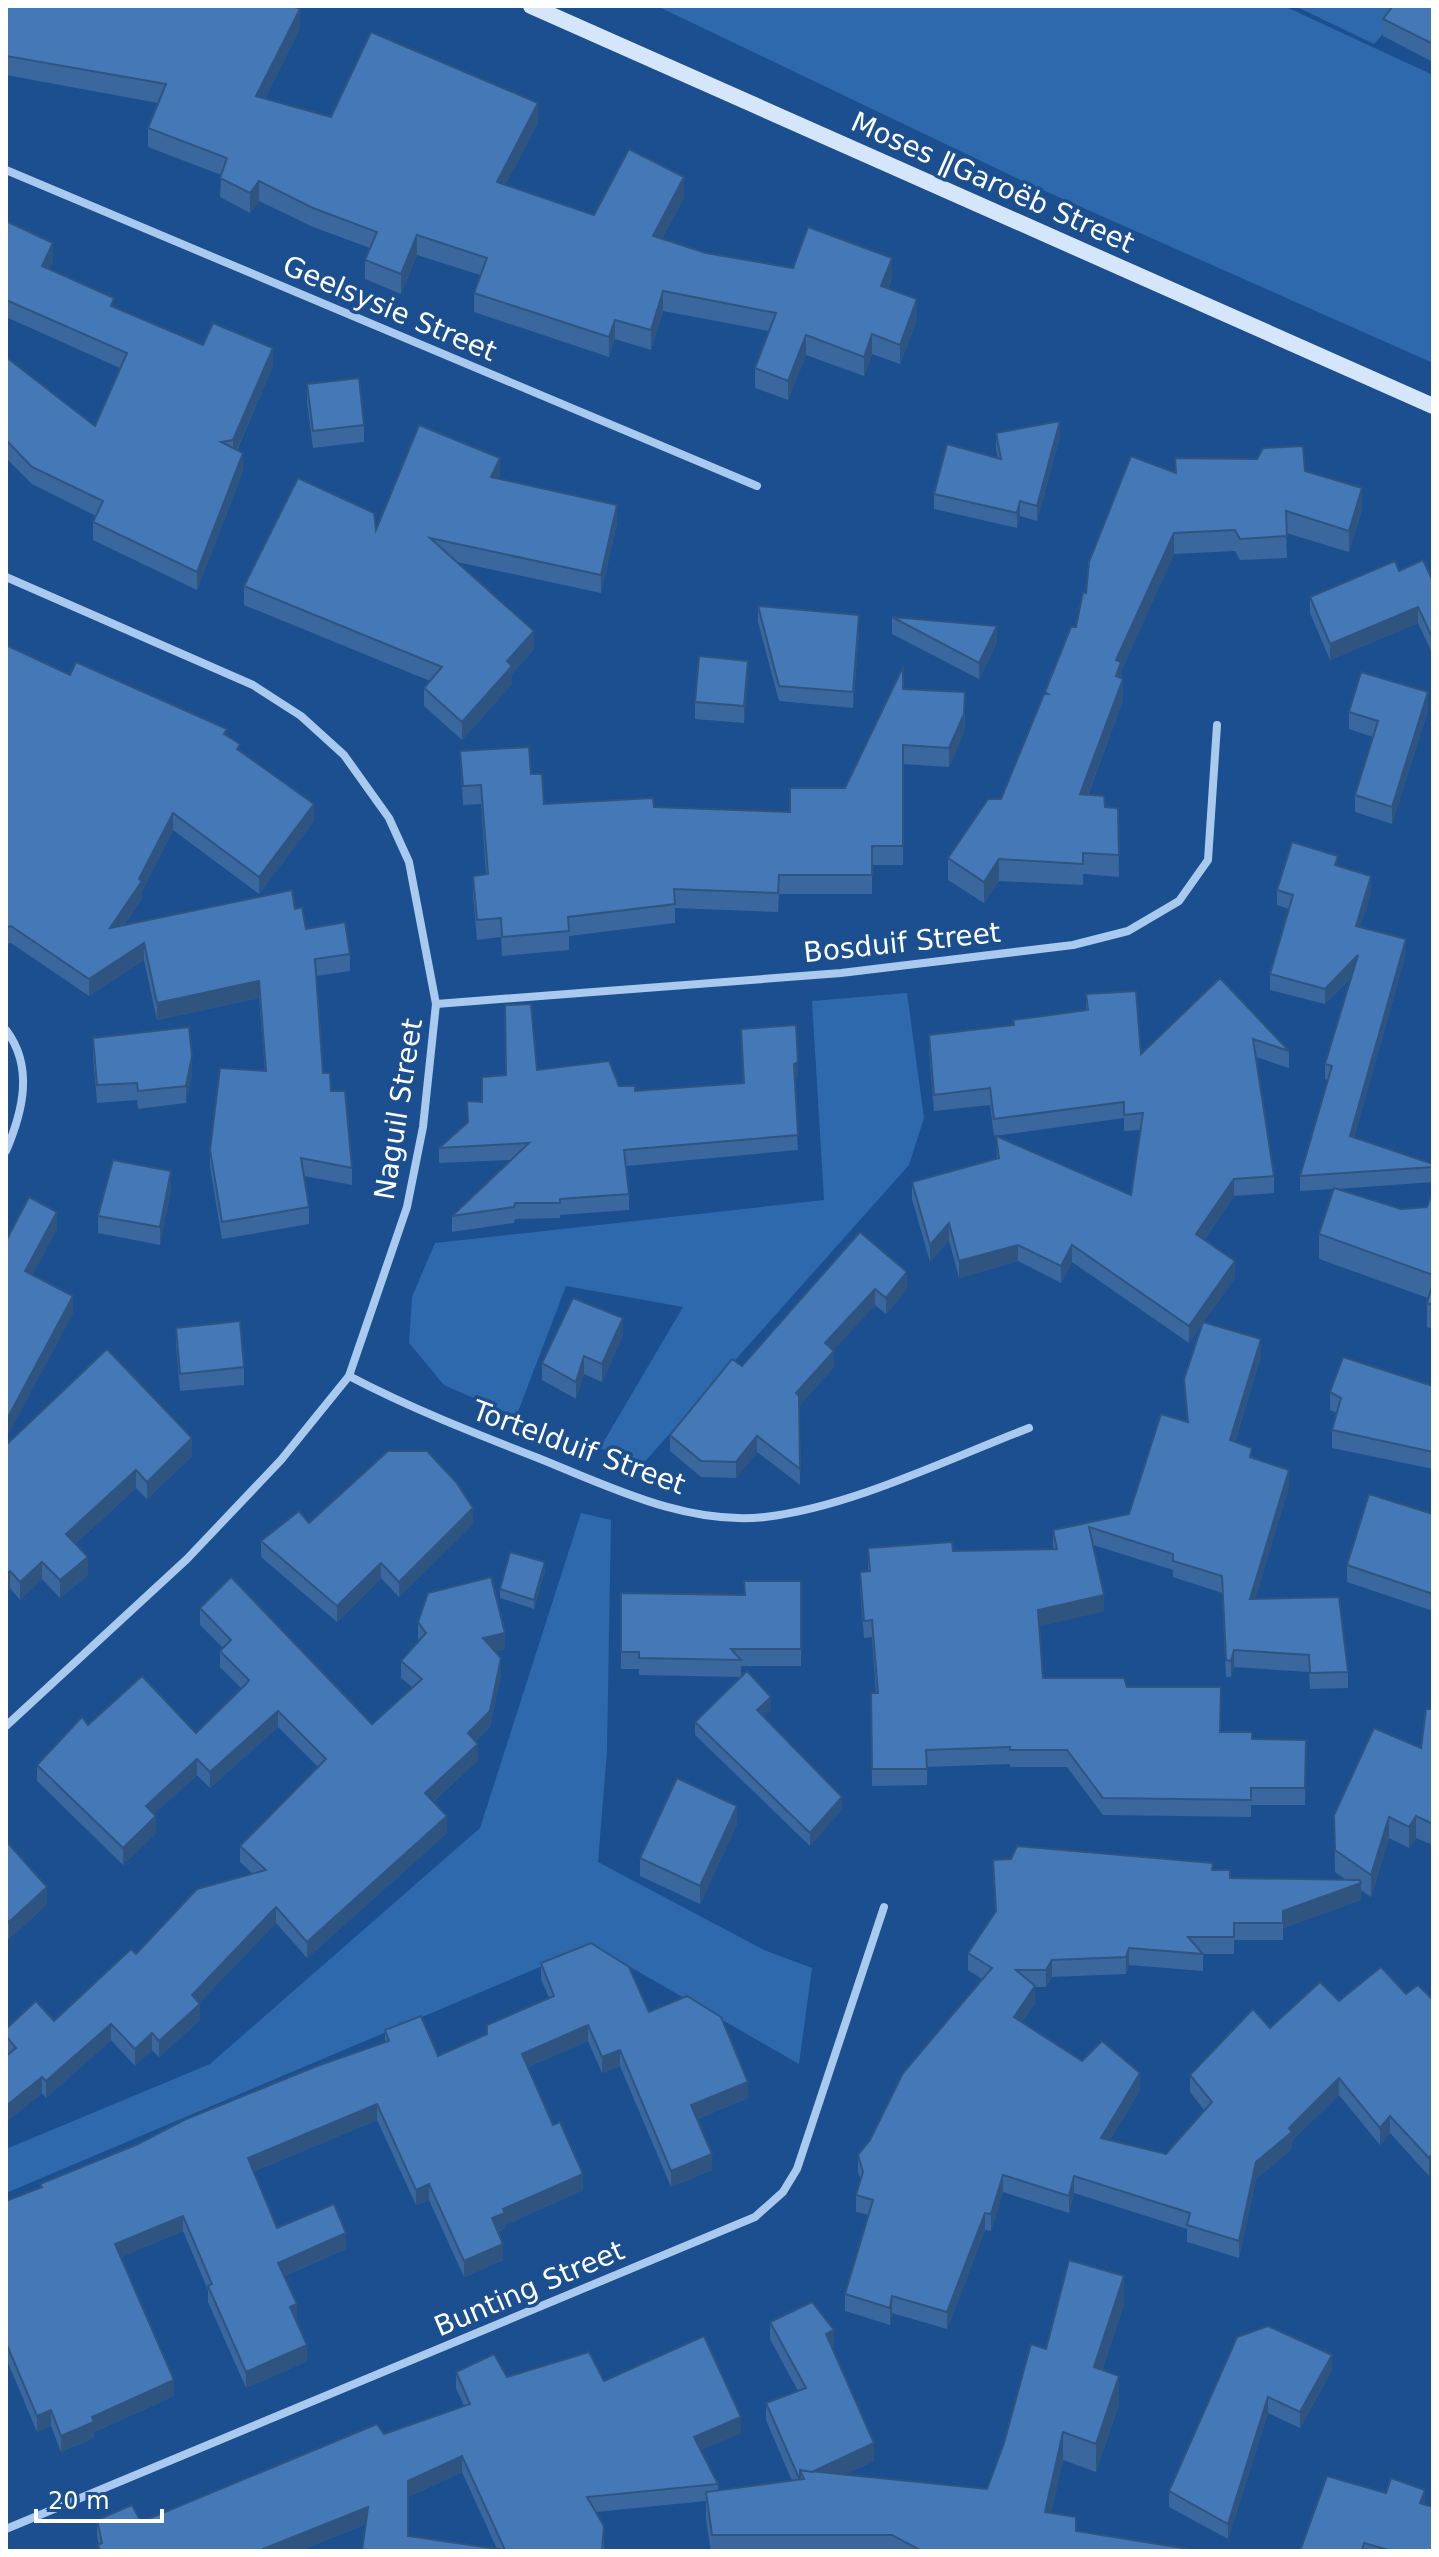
<svg xmlns="http://www.w3.org/2000/svg" width="1439" height="2557" font-family="'DejaVu Sans',sans-serif">
<style>
.green{fill:#2e69ad}
.lines{fill:none;stroke-linecap:round;stroke-linejoin:round}
.street{stroke:#a9c9ee;stroke-width:8}
.secondary{stroke:#d6e6fa;stroke-width:16}
.wall{fill:#3a679d;fill-rule:evenodd}
.shaded-wall{fill:#305480}
.building{fill:#4478b7;stroke:#305480;stroke-width:2;fill-rule:evenodd}
.labels{text-anchor:middle;stroke-width:7;stroke-linejoin:round;paint-order:stroke}
.street-label{font-size:28px;fill:#fff;stroke:#1b4f8f}
</style>
<rect width="100%" height="100%" fill="#1b4f8f"/>
<g class="green">
<path d="M 657,6 L 1284,6 L 1433,75 L 1433,363 L 1027,183 Z"/>
<path d="M 1295,6 L 1408,6 L 1374,44 Z"/>
<path d="M 907,993 L 924,1118 L 909,1165 L 640,1467 L 600,1448 L 683,1307 L 566,1286 L 516,1417 L 444,1385 L 409,1343 L 412,1297 L 435,1243 L 824,1200 L 812,1001 Z"/>
<path d="M 581,1513 L 611,1520 L 607,1751 L 598,1862 L 764,1950 L 812,1968 L 799,2064 L 592,1945 L 6,2193 L 6,2149 L 210,2064 L 480,1828 Z"/>
</g>
<g class="lines">
<g class="street">
<path d="M 6,170 L 757,486"/>
<path d="M 6,577 L 253,685 L 301,716 L 344,755 L 389,818 L 409,862 L 436,1004 L 423,1127 L 407,1207 L 349,1376 L 281,1460 L 187,1559 L 6,1726"/>
<path d="M 436,1004 L 841,973 L 1073,945 L 1128,931 L 1179,901 L 1208,860 L 1217,725"/>
<path d="M 6,1030 C 34,1067 23,1111 6,1151"/>
<path d="M 349,1376 C 410,1408 474,1433 538,1458 C 608,1486 687,1526 765,1517 C 851,1507 948,1459 1029,1428"/>
<path d="M 6,2529 L 755,2217 L 783,2192 L 797,2169 L 884,1907"/>
</g>
<path class="secondary" d="M 531,6 L 1433,406"/>
</g>
<g class="wall">
<path d="M 6,6 L 300,28 L 265,98 L 331,117 L 538,123 L 505,185 L 594,215 L 684,197 L 662,239 L 706,253 L 793,268 L 892,278 L 888,289 L 917,319 L 900,364 L 872,354 L 864,376 L 806,355 L 788,400 L 755,388 L 755,368 L 769,331 L 663,311 L 651,350 L 615,339 L 609,357 L 474,312 L 474,293 L 480,275 L 417,255 L 401,294 L 365,279 L 365,260 L 370,248 L 313,227 L 259,201 L 250,213 L 220,197 L 221,175 L 148,147 L 148,128 L 158,103 L 6,75 Z"/>
<path d="M 1433,6 L 1433,62 L 1383,36 L 1383,19 Z"/>
<path d="M 6,221 L 53,261 L 49,270 L 114,307 L 203,345 L 273,366 L 237,450 L 243,471 L 197,590 L 93,540 L 93,522 L 96,516 L 32,484 L 6,458 L 6,357 L 95,426 L 120,368 L 6,317 Z"/>
<path d="M 307,384 L 364,425 L 364,442 L 313,448 L 307,402 Z"/>
<path d="M 996,433 L 1060,436 L 1037,521 L 1020,516 L 1017,528 L 934,509 L 934,494 L 998,458 L 996,448 Z"/>
<path d="M 1175,458 L 1305,471 L 1362,510 L 1349,552 L 1286,533 L 1287,558 L 1240,560 L 1235,551 L 1174,554 L 1121,671 L 1123,700 L 1088,795 L 1105,807 L 1118,808 L 1119,877 L 1083,874 L 1083,885 L 999,881 L 984,903 L 948,880 L 948,858 L 1001,799 L 1045,692 L 1076,627 L 1086,593 L 1175,473 Z"/>
<path d="M 500,476 L 498,479 L 617,523 L 601,593 L 457,562 L 534,649 L 512,674 L 512,684 L 462,740 L 424,706 L 424,688 L 430,681 L 244,605 L 244,586 Z"/>
<path d="M 1399,571 L 1433,581 L 1433,655 L 1418,623 L 1330,660 L 1310,613 L 1310,597 Z"/>
<path d="M 758,606 L 859,631 L 853,708 L 779,701 L 758,622 Z"/>
<path d="M 892,617 L 997,642 L 979,679 L 892,634 Z"/>
<path d="M 6,645 L 70,675 L 227,736 L 240,751 L 314,821 L 259,894 L 173,830 L 142,891 L 142,898 L 124,925 L 295,909 L 306,929 L 350,954 L 350,971 L 316,976 L 323,1073 L 331,1091 L 352,1168 L 352,1185 L 304,1176 L 309,1207 L 309,1224 L 222,1239 L 210,1167 L 210,1150 L 265,1071 L 259,998 L 157,1020 L 144,960 L 89,996 L 11,943 L 6,944 Z"/>
<path d="M 748,678 L 744,723 L 695,719 L 695,702 Z"/>
<path d="M 903,689 L 965,711 L 964,733 L 949,767 L 903,764 L 903,865 L 872,865 L 872,894 L 779,894 L 778,912 L 675,908 L 675,923 L 569,936 L 569,950 L 502,956 L 501,937 L 477,940 L 473,895 L 473,876 L 486,875 L 481,804 L 463,805 L 460,751 L 531,774 L 544,804 L 790,812 L 845,788 Z"/>
<path d="M 1428,710 L 1392,824 L 1355,812 L 1355,795 L 1373,737 L 1349,729 L 1349,712 Z"/>
<path d="M 1338,866 L 1371,892 L 1360,927 L 1406,954 L 1354,1137 L 1433,1164 L 1433,1182 L 1337,1189 L 1401,1209 L 1427,1207 L 1433,1191 L 1433,1329 L 1427,1327 L 1427,1303 L 1428,1298 L 1319,1259 L 1319,1234 L 1334,1189 L 1300,1191 L 1300,1176 L 1328,1080 L 1325,1079 L 1325,1064 L 1352,977 L 1325,1004 L 1270,990 L 1270,974 L 1289,909 L 1277,905 L 1277,890 Z"/>
<path d="M 1220,978 L 1289,1051 L 1289,1068 L 1256,1057 L 1274,1176 L 1274,1193 L 1234,1196 L 1204,1240 L 1235,1278 L 1203,1322 L 1261,1356 L 1235,1442 L 1252,1458 L 1289,1486 L 1255,1599 L 1348,1672 L 1348,1688 L 1310,1689 L 1309,1672 L 1234,1667 L 1231,1677 L 1226,1677 L 1222,1593 L 1173,1577 L 1173,1570 L 1093,1545 L 1104,1611 L 1039,1626 L 1043,1678 L 1127,1687 L 1220,1732 L 1252,1739 L 1306,1740 L 1305,1805 L 1251,1805 L 1251,1817 L 1103,1815 L 1067,1767 L 1010,1767 L 1010,1764 L 927,1767 L 927,1785 L 872,1786 L 871,1693 L 876,1693 L 872,1637 L 864,1638 L 860,1588 L 860,1572 L 868,1571 L 868,1548 L 953,1551 L 1053,1549 L 1053,1530 L 1129,1514 L 1187,1422 L 1184,1379 L 1202,1324 L 1189,1343 L 1072,1262 L 1061,1283 L 1018,1261 L 959,1278 L 949,1240 L 930,1262 L 912,1199 L 912,1182 L 997,1159 L 996,1136 L 1131,1195 L 1141,1130 L 1124,1131 L 1124,1118 L 994,1136 L 990,1105 L 934,1111 L 929,1051 L 929,1035 L 1013,1025 L 1086,1011 L 1086,994 L 1141,1054 Z"/>
<path d="M 741,1029 L 798,1077 L 794,1079 L 798,1150 L 626,1166 L 629,1194 L 629,1210 L 560,1215 L 560,1218 L 515,1219 L 514,1223 L 452,1232 L 452,1216 L 512,1160 L 439,1163 L 439,1148 L 467,1123 L 467,1101 L 482,1102 L 506,1075 L 537,1070 L 619,1086 L 635,1091 L 743,1083 Z"/>
<path d="M 93,1038 L 192,1073 L 186,1103 L 138,1109 L 137,1100 L 97,1103 L 93,1056 Z"/>
<path d="M 171,1189 L 160,1245 L 98,1233 L 98,1216 Z"/>
<path d="M 860,1232 L 907,1289 L 886,1314 L 875,1305 L 833,1350 L 834,1367 L 799,1406 L 800,1485 L 757,1452 L 736,1478 L 701,1477 L 670,1451 L 670,1435 L 742,1366 Z"/>
<path d="M 176,1328 L 244,1367 L 244,1385 L 180,1391 L 176,1346 Z"/>
<path d="M 623,1335 L 602,1382 L 584,1374 L 576,1399 L 542,1380 L 542,1363 Z"/>
<path d="M 1433,1386 L 1433,1469 L 1332,1448 L 1332,1430 L 1337,1413 L 1330,1410 L 1330,1392 Z"/>
<path d="M 6,1445 L 192,1456 L 147,1499 L 136,1488 L 75,1544 L 88,1575 L 60,1598 L 42,1579 L 20,1600 L 10,1588 L 6,1592 Z"/>
<path d="M 1433,1514 L 1433,1611 L 1347,1582 L 1347,1565 Z"/>
<path d="M 309,1523 L 473,1524 L 399,1597 L 381,1578 L 337,1622 L 261,1557 L 261,1541 Z"/>
<path d="M 545,1571 L 534,1609 L 500,1598 L 500,1589 Z"/>
<path d="M 801,1581 L 801,1666 L 741,1666 L 741,1677 L 771,1710 L 764,1716 L 842,1809 L 810,1846 L 695,1735 L 695,1722 L 740,1677 L 639,1675 L 639,1669 L 621,1669 L 621,1593 L 745,1595 Z"/>
<path d="M 200,1608 L 372,1724 L 413,1688 L 401,1678 L 401,1661 L 419,1640 L 418,1638 L 418,1622 L 505,1649 L 495,1651 L 501,1674 L 490,1727 L 476,1741 L 478,1760 L 433,1802 L 447,1833 L 307,1958 L 276,1923 L 199,2003 L 200,2020 L 159,2057 L 152,2050 L 135,2066 L 111,2040 L 46,2098 L 42,2093 L 6,2122 L 6,2056 L 8,2055 L 6,2053 L 6,2029 L 54,2021 L 136,1954 L 253,1874 L 240,1862 L 240,1846 L 318,1767 L 278,1727 L 210,1788 L 197,1775 L 154,1814 L 156,1833 L 123,1865 L 37,1781 L 37,1765 L 88,1725 L 196,1733 L 242,1689 L 220,1667 L 220,1651 L 223,1648 L 200,1625 Z"/>
<path d="M 1433,1709 L 1433,1845 L 1416,1838 L 1409,1848 L 1389,1838 L 1371,1897 L 1361,1890 L 1361,1900 L 1283,1928 L 1283,1940 L 1234,1940 L 1234,1954 L 1203,1954 L 1203,1971 L 1129,1965 L 1126,1974 L 1052,1977 L 1046,1987 L 1035,1987 L 1035,2003 L 1022,2022 L 1082,2061 L 1140,2090 L 1110,2140 L 1166,2154 L 1204,2110 L 1190,2092 L 1190,2075 L 1270,2028 L 1339,2001 L 1406,1994 L 1433,2000 L 1429,2176 L 1390,2133 L 1380,2145 L 1339,2095 L 1292,2141 L 1292,2149 L 1256,2179 L 1239,2258 L 1187,2242 L 1187,2229 L 1074,2193 L 1069,2213 L 1003,2192 L 991,2231 L 985,2230 L 947,2329 L 892,2313 L 890,2325 L 845,2311 L 845,2294 L 869,2215 L 856,2212 L 856,2195 L 861,2180 L 858,2172 L 858,2155 L 870,2140 L 982,1979 L 968,1970 L 968,1953 L 995,1912 L 993,1860 L 1213,1870 L 1230,1878 L 1346,1880 L 1335,1872 L 1334,1815 L 1421,1748 Z"/>
<path d="M 737,1824 L 700,1904 L 640,1876 L 640,1858 Z"/>
<path d="M 6,1841 L 47,1904 L 9,1939 L 6,1936 Z"/>
<path d="M 541,1963 L 649,2012 L 748,2098 L 697,2119 L 712,2170 L 671,2187 L 620,2066 L 602,2073 L 588,2041 L 528,2067 L 583,2190 L 505,2225 L 505,2228 L 498,2232 L 503,2260 L 464,2277 L 429,2200 L 416,2205 L 377,2120 L 253,2172 L 277,2228 L 346,2249 L 284,2276 L 307,2361 L 246,2388 L 208,2302 L 208,2290 L 183,2231 L 121,2257 L 174,2396 L 94,2432 L 94,2438 L 61,2452 L 51,2426 L 37,2432 L 6,2358 L 6,2201 L 40,2188 L 40,2184 L 385,2043 L 385,2030 L 438,2056 L 487,2034 L 549,1998 L 541,1979 Z"/>
<path d="M 1124,2304 L 1102,2370 L 1119,2404 L 1096,2472 L 1063,2460 L 1051,2513 L 1076,2531 L 1201,2551 L 711,2551 L 706,2520 L 706,2501 L 596,2512 L 604,2541 L 604,2551 L 362,2551 L 366,2524 L 299,2551 L 98,2551 L 98,2545 L 99,2545 L 97,2536 L 97,2520 L 141,2522 L 464,2406 L 456,2388 L 456,2372 L 507,2377 L 604,2381 L 741,2433 L 700,2450 L 718,2484 L 718,2491 L 792,2481 L 766,2420 L 766,2403 L 798,2391 L 770,2339 L 770,2322 L 834,2347 L 832,2348 L 874,2461 L 843,2475 L 987,2489 L 1046,2349 ZM 462,2472 L 497,2549 L 408,2536 L 408,2497 Z"/>
<path d="M 1237,2337 L 1332,2370 L 1300,2428 L 1268,2413 L 1228,2539 L 1169,2507 L 1169,2491 Z"/>
<path d="M 1425,2504 L 1433,2551 L 1300,2551 Z"/>
</g>
<g class="shaded-wall">
<path d="M 300,9 L 300,28 L 256,116 L 256,96 Z"/>
<path d="M 538,103 L 538,123 L 497,201 L 497,182 Z"/>
<path d="M 684,177 L 684,197 L 653,256 L 653,236 Z"/>
<path d="M 259,181 L 259,201 L 250,213 L 250,193 Z"/>
<path d="M 417,235 L 417,255 L 401,294 L 401,274 Z"/>
<path d="M 53,243 L 53,261 L 42,284 L 42,266 Z"/>
<path d="M 892,258 L 892,278 L 881,306 L 881,286 Z"/>
<path d="M 663,291 L 663,311 L 651,350 L 651,330 Z"/>
<path d="M 917,299 L 917,319 L 900,364 L 900,345 Z"/>
<path d="M 615,320 L 615,339 L 609,357 L 609,337 Z"/>
<path d="M 872,334 L 872,354 L 864,376 L 864,357 Z"/>
<path d="M 806,335 L 806,355 L 788,400 L 788,381 Z"/>
<path d="M 273,348 L 273,366 L 233,458 L 233,440 Z"/>
<path d="M 1060,421 L 1060,436 L 1037,521 L 1037,506 Z"/>
<path d="M 243,453 L 243,471 L 197,590 L 197,572 Z"/>
<path d="M 500,458 L 500,476 L 491,496 L 491,477 Z"/>
<path d="M 1362,488 L 1362,510 L 1349,552 L 1349,531 Z"/>
<path d="M 1020,501 L 1020,516 L 1017,528 L 1017,513 Z"/>
<path d="M 617,505 L 617,523 L 601,593 L 601,575 Z"/>
<path d="M 1174,533 L 1174,554 L 1121,671 L 1121,684 L 1116,697 L 1116,660 Z"/>
<path d="M 1418,607 L 1418,623 L 1330,660 L 1330,644 Z"/>
<path d="M 859,615 L 859,631 L 853,708 L 853,692 Z"/>
<path d="M 997,626 L 997,642 L 979,679 L 979,663 Z"/>
<path d="M 534,631 L 534,649 L 512,674 L 512,684 L 462,740 L 462,722 L 507,661 Z"/>
<path d="M 748,661 L 748,678 L 744,723 L 744,706 Z"/>
<path d="M 1123,679 L 1123,700 L 1080,815 L 1080,794 Z"/>
<path d="M 965,692 L 964,733 L 949,767 L 949,748 Z"/>
<path d="M 1428,692 L 1428,710 L 1392,824 L 1392,807 Z"/>
<path d="M 314,804 L 314,821 L 259,894 L 259,877 Z"/>
<path d="M 173,813 L 173,830 L 142,891 L 142,898 L 110,945 L 110,928 L 139,879 Z"/>
<path d="M 999,859 L 999,881 L 984,903 L 984,882 Z"/>
<path d="M 1371,876 L 1371,892 L 1356,941 L 1356,926 Z"/>
<path d="M 1406,939 L 1406,954 L 1350,1151 L 1350,1136 Z"/>
<path d="M 144,943 L 144,960 L 89,996 L 89,979 Z"/>
<path d="M 1358,955 L 1358,970 L 1325,1004 L 1325,989 Z"/>
<path d="M 259,981 L 259,998 L 157,1020 L 157,1003 Z"/>
<path d="M 192,1056 L 192,1073 L 186,1103 L 186,1086 Z"/>
<path d="M 798,1062 L 798,1077 L 794,1080 L 794,1064 Z"/>
<path d="M 171,1171 L 171,1189 L 160,1245 L 160,1227 Z"/>
<path d="M 1234,1179 L 1234,1196 L 1196,1251 L 1196,1234 Z"/>
<path d="M 57,1212 L 57,1230 L 25,1289 L 25,1271 Z"/>
<path d="M 949,1223 L 949,1240 L 930,1262 L 930,1245 Z"/>
<path d="M 1018,1245 L 1018,1261 L 959,1278 L 959,1261 Z"/>
<path d="M 1072,1245 L 1072,1262 L 1061,1283 L 1061,1266 Z"/>
<path d="M 1235,1261 L 1235,1278 L 1189,1343 L 1189,1326 Z"/>
<path d="M 907,1272 L 907,1289 L 886,1314 L 886,1298 Z"/>
<path d="M 875,1289 L 875,1305 L 825,1359 L 825,1343 Z"/>
<path d="M 73,1296 L 73,1314 L 6,1439 L 6,1421 Z"/>
<path d="M 623,1318 L 623,1335 L 602,1382 L 602,1364 Z"/>
<path d="M 1261,1339 L 1261,1356 L 1230,1457 L 1230,1440 Z"/>
<path d="M 834,1351 L 834,1367 L 796,1410 L 796,1393 Z"/>
<path d="M 584,1356 L 584,1374 L 576,1399 L 576,1382 Z"/>
<path d="M 757,1436 L 757,1452 L 736,1478 L 736,1462 Z"/>
<path d="M 192,1438 L 192,1456 L 147,1499 L 147,1482 Z"/>
<path d="M 136,1470 L 136,1488 L 66,1552 L 66,1534 Z"/>
<path d="M 1289,1470 L 1289,1486 L 1250,1616 L 1250,1599 Z"/>
<path d="M 473,1508 L 473,1524 L 399,1597 L 399,1582 Z"/>
<path d="M 88,1557 L 88,1575 L 60,1598 L 60,1580 Z"/>
<path d="M 42,1562 L 42,1579 L 20,1600 L 20,1582 Z"/>
<path d="M 545,1562 L 545,1571 L 534,1609 L 534,1600 Z"/>
<path d="M 381,1563 L 381,1578 L 337,1622 L 337,1606 Z"/>
<path d="M 10,1571 L 10,1588 L 6,1592 L 6,1574 Z"/>
<path d="M 1104,1595 L 1104,1611 L 1038,1627 L 1038,1610 Z"/>
<path d="M 505,1633 L 505,1649 L 483,1655 L 483,1638 Z"/>
<path d="M 1234,1650 L 1234,1667 L 1231,1677 L 1231,1661 Z"/>
<path d="M 501,1658 L 501,1674 L 490,1727 L 468,1749 L 468,1733 Z"/>
<path d="M 771,1697 L 771,1710 L 757,1722 L 757,1710 Z"/>
<path d="M 278,1711 L 278,1727 L 210,1788 L 210,1772 Z"/>
<path d="M 478,1744 L 478,1760 L 425,1809 L 425,1793 Z"/>
<path d="M 197,1759 L 197,1775 L 146,1822 L 146,1806 Z"/>
<path d="M 842,1797 L 842,1809 L 810,1846 L 810,1833 Z"/>
<path d="M 737,1806 L 737,1824 L 700,1904 L 700,1886 Z"/>
<path d="M 156,1816 L 156,1833 L 123,1865 L 123,1848 Z"/>
<path d="M 447,1816 L 447,1833 L 307,1958 L 307,1942 Z"/>
<path d="M 1416,1816 L 1416,1838 L 1409,1848 L 1409,1827 Z"/>
<path d="M 1389,1817 L 1389,1838 L 1371,1897 L 1371,1875 Z"/>
<path d="M 1361,1883 L 1361,1900 L 1283,1928 L 1283,1911 Z"/>
<path d="M 47,1887 L 47,1904 L 9,1939 L 9,1922 Z"/>
<path d="M 276,1907 L 276,1923 L 194,2009 L 200,2004 L 200,2020 L 159,2057 L 159,2041 L 192,1995 Z"/>
<path d="M 1129,1948 L 1129,1965 L 1126,1974 L 1126,1957 Z"/>
<path d="M 1052,1960 L 1052,1977 L 1046,1987 L 1046,1970 Z"/>
<path d="M 1035,1986 L 1035,2003 L 1014,2034 L 1014,2017 Z"/>
<path d="M 111,2024 L 111,2040 L 46,2098 L 46,2081 Z"/>
<path d="M 588,2025 L 588,2041 L 522,2070 L 522,2054 Z"/>
<path d="M 152,2033 L 152,2050 L 135,2066 L 135,2049 Z"/>
<path d="M 620,2050 L 620,2066 L 602,2073 L 602,2057 Z"/>
<path d="M 1140,2073 L 1140,2090 L 1101,2155 L 1101,2138 Z"/>
<path d="M 42,2077 L 42,2093 L 6,2122 L 6,2106 Z"/>
<path d="M 1339,2078 L 1339,2095 L 1292,2141 L 1292,2149 L 1256,2179 L 1239,2258 L 1239,2241 L 1256,2162 Z"/>
<path d="M 748,2082 L 748,2098 L 691,2121 L 691,2105 Z"/>
<path d="M 377,2104 L 377,2120 L 248,2174 L 248,2158 Z"/>
<path d="M 1390,2116 L 1390,2133 L 1380,2145 L 1380,2128 Z"/>
<path d="M 712,2154 L 712,2170 L 671,2187 L 671,2171 Z"/>
<path d="M 1433,2154 L 1433,2171 L 1429,2176 L 1429,2158 Z"/>
<path d="M 583,2174 L 583,2190 L 505,2225 L 505,2228 L 492,2234 L 492,2218 L 503,2209 Z"/>
<path d="M 1003,2175 L 1003,2192 L 991,2231 L 991,2214 Z"/>
<path d="M 1074,2176 L 1074,2193 L 1069,2213 L 1069,2196 Z"/>
<path d="M 429,2184 L 429,2200 L 416,2205 L 416,2190 Z"/>
<path d="M 985,2213 L 985,2230 L 947,2329 L 947,2312 Z"/>
<path d="M 183,2216 L 183,2231 L 115,2260 L 115,2244 Z"/>
<path d="M 346,2233 L 346,2249 L 278,2278 L 278,2263 Z"/>
<path d="M 503,2244 L 503,2260 L 464,2277 L 464,2261 Z"/>
<path d="M 1124,2276 L 1124,2304 L 1094,2394 L 1094,2367 Z"/>
<path d="M 892,2296 L 892,2313 L 890,2325 L 890,2308 Z"/>
<path d="M 297,2304 L 297,2320 L 290,2323 L 290,2307 Z"/>
<path d="M 834,2330 L 834,2347 L 826,2352 L 826,2334 Z"/>
<path d="M 307,2345 L 307,2361 L 246,2388 L 246,2372 Z"/>
<path d="M 1332,2355 L 1332,2370 L 1300,2428 L 1300,2412 Z"/>
<path d="M 1119,2376 L 1119,2404 L 1096,2472 L 1096,2444 Z"/>
<path d="M 174,2380 L 174,2396 L 94,2432 L 94,2438 L 61,2452 L 61,2436 L 92,2417 Z"/>
<path d="M 1268,2397 L 1268,2413 L 1228,2539 L 1228,2524 Z"/>
<path d="M 51,2410 L 51,2426 L 37,2432 L 37,2416 Z"/>
<path d="M 741,2417 L 741,2433 L 694,2453 L 694,2437 Z"/>
<path d="M 1063,2432 L 1063,2460 L 1045,2540 L 1045,2512 Z"/>
<path d="M 874,2443 L 874,2461 L 804,2493 L 804,2479 L 802,2476 Z"/>
<path d="M 462,2456 L 462,2472 L 408,2497 L 408,2481 Z"/>
<path d="M 1425,2490 L 1425,2518 L 1420,2503 Z"/>
<path d="M 368,2507 L 368,2523 L 299,2551 L 263,2551 L 263,2549 Z"/>
</g>
<g class="building">
<path d="M 6,6 L 294,6 L 300,9 L 256,96 L 331,117 L 371,32 L 538,103 L 497,182 L 594,215 L 629,149 L 684,177 L 653,236 L 706,253 L 793,268 L 808,227 L 892,258 L 881,286 L 917,299 L 900,345 L 872,334 L 864,357 L 806,335 L 788,381 L 755,368 L 776,313 L 663,291 L 651,330 L 615,320 L 609,337 L 474,293 L 487,258 L 417,235 L 401,274 L 365,260 L 377,232 L 313,208 L 259,181 L 250,193 L 220,178 L 227,158 L 148,128 L 166,84 L 6,56 Z"/>
<path d="M 1393,6 L 1433,6 L 1433,44 L 1383,19 Z"/>
<path d="M 6,221 L 53,243 L 42,266 L 114,298 L 111,306 L 203,345 L 213,323 L 273,348 L 233,440 L 221,442 L 243,453 L 197,572 L 93,522 L 103,501 L 32,467 L 6,440 L 6,357 L 95,426 L 127,353 L 6,300 Z"/>
<path d="M 359,378 L 364,425 L 313,431 L 307,384 Z"/>
<path d="M 1060,421 L 1037,506 L 1020,501 L 1017,513 L 934,494 L 947,444 L 1001,459 L 996,433 Z"/>
<path d="M 419,425 L 500,458 L 491,477 L 617,505 L 601,575 L 430,538 L 534,631 L 507,661 L 512,666 L 462,722 L 424,688 L 442,667 L 244,586 L 298,478 L 374,513 L 376,530 Z"/>
<path d="M 1303,446 L 1305,471 L 1362,488 L 1349,531 L 1286,511 L 1287,536 L 1240,539 L 1235,530 L 1174,533 L 1116,660 L 1121,662 L 1116,676 L 1123,679 L 1080,794 L 1104,796 L 1105,807 L 1118,808 L 1119,855 L 1083,853 L 1083,864 L 999,859 L 984,882 L 948,858 L 988,799 L 1001,799 L 1044,694 L 1048,694 L 1045,692 L 1071,627 L 1076,627 L 1083,592 L 1086,593 L 1089,562 L 1131,456 L 1176,473 L 1175,458 L 1257,459 L 1263,448 Z"/>
<path d="M 1423,560 L 1433,581 L 1433,639 L 1418,607 L 1330,644 L 1310,597 L 1395,561 L 1399,571 Z"/>
<path d="M 758,606 L 859,615 L 853,692 L 779,686 Z"/>
<path d="M 892,617 L 997,626 L 979,663 Z"/>
<path d="M 6,645 L 70,675 L 76,662 L 227,729 L 224,734 L 240,744 L 237,749 L 314,804 L 259,877 L 173,813 L 139,879 L 142,881 L 110,928 L 292,890 L 295,909 L 302,907 L 306,929 L 345,922 L 350,954 L 315,959 L 323,1073 L 330,1073 L 331,1091 L 345,1091 L 352,1168 L 301,1158 L 309,1207 L 222,1222 L 210,1150 L 220,1068 L 266,1071 L 259,981 L 157,1003 L 144,943 L 89,979 L 11,926 L 6,927 Z"/>
<path d="M 699,656 L 748,661 L 744,706 L 695,702 Z"/>
<path d="M 903,667 L 903,689 L 965,692 L 964,714 L 949,748 L 903,745 L 903,846 L 872,846 L 872,875 L 779,875 L 778,893 L 674,889 L 675,904 L 568,917 L 569,931 L 502,937 L 501,918 L 477,920 L 473,876 L 488,874 L 481,785 L 463,786 L 460,751 L 529,747 L 531,774 L 542,774 L 544,804 L 653,798 L 654,807 L 790,812 L 790,788 L 845,788 Z"/>
<path d="M 1361,672 L 1428,692 L 1392,807 L 1355,795 L 1378,721 L 1349,712 Z"/>
<path d="M 1292,842 L 1338,856 L 1335,865 L 1371,876 L 1356,926 L 1406,939 L 1350,1136 L 1433,1164 L 1433,1167 L 1300,1176 L 1332,1066 L 1325,1064 L 1358,955 L 1325,989 L 1270,974 L 1293,895 L 1277,890 Z"/>
<path d="M 1220,978 L 1289,1051 L 1253,1039 L 1274,1176 L 1234,1179 L 1196,1234 L 1235,1261 L 1189,1326 L 1072,1245 L 1061,1266 L 1018,1245 L 959,1261 L 949,1223 L 930,1245 L 912,1182 L 999,1158 L 996,1136 L 1131,1195 L 1143,1113 L 1124,1115 L 1124,1102 L 994,1119 L 990,1088 L 934,1095 L 929,1035 L 1014,1025 L 1013,1020 L 1088,1010 L 1086,994 L 1136,991 L 1141,1054 Z"/>
<path d="M 531,1004 L 537,1070 L 609,1061 L 619,1086 L 635,1086 L 635,1091 L 744,1083 L 741,1029 L 796,1025 L 798,1062 L 794,1064 L 798,1135 L 624,1150 L 629,1194 L 560,1199 L 560,1203 L 515,1203 L 514,1207 L 452,1216 L 529,1143 L 439,1148 L 468,1122 L 467,1101 L 482,1102 L 482,1077 L 506,1075 L 505,1005 Z"/>
<path d="M 189,1027 L 192,1056 L 186,1086 L 138,1091 L 137,1083 L 97,1085 L 93,1038 Z"/>
<path d="M 113,1160 L 171,1171 L 160,1227 L 98,1216 Z"/>
<path d="M 1334,1188 L 1401,1209 L 1427,1207 L 1433,1191 L 1433,1275 L 1319,1234 Z"/>
<path d="M 29,1197 L 57,1212 L 25,1271 L 73,1296 L 6,1421 L 6,1241 Z"/>
<path d="M 860,1232 L 907,1272 L 886,1298 L 875,1289 L 825,1343 L 834,1351 L 796,1393 L 799,1396 L 800,1469 L 757,1436 L 736,1462 L 701,1461 L 670,1435 L 732,1359 L 742,1366 Z"/>
<path d="M 1433,1283 L 1433,1305 L 1427,1303 Z"/>
<path d="M 573,1298 L 623,1318 L 602,1364 L 584,1356 L 576,1382 L 542,1363 Z"/>
<path d="M 240,1321 L 244,1367 L 180,1374 L 176,1328 Z"/>
<path d="M 1203,1322 L 1261,1339 L 1230,1440 L 1252,1448 L 1250,1457 L 1289,1470 L 1250,1599 L 1339,1597 L 1348,1672 L 1310,1673 L 1309,1655 L 1234,1650 L 1231,1661 L 1226,1660 L 1222,1576 L 1173,1561 L 1173,1554 L 1089,1527 L 1104,1595 L 1038,1610 L 1043,1678 L 1124,1678 L 1127,1687 L 1221,1687 L 1220,1732 L 1252,1732 L 1252,1739 L 1306,1740 L 1305,1788 L 1251,1788 L 1251,1800 L 1103,1798 L 1067,1750 L 1010,1750 L 1010,1747 L 926,1750 L 927,1769 L 872,1769 L 871,1693 L 878,1693 L 872,1620 L 864,1621 L 860,1572 L 870,1571 L 868,1548 L 952,1542 L 953,1551 L 1057,1549 L 1053,1530 L 1129,1514 L 1161,1414 L 1188,1422 L 1184,1379 Z"/>
<path d="M 107,1349 L 192,1438 L 147,1482 L 136,1470 L 66,1534 L 88,1557 L 60,1580 L 42,1562 L 20,1582 L 10,1571 L 6,1574 L 6,1445 Z"/>
<path d="M 1343,1357 L 1433,1386 L 1433,1452 L 1332,1430 L 1341,1398 L 1330,1392 Z"/>
<path d="M 388,1451 L 427,1451 L 456,1482 L 473,1508 L 399,1582 L 381,1563 L 337,1606 L 261,1541 L 299,1511 L 309,1523 Z"/>
<path d="M 1369,1494 L 1433,1514 L 1433,1594 L 1347,1565 Z"/>
<path d="M 510,1552 L 545,1562 L 534,1600 L 500,1589 Z"/>
<path d="M 231,1577 L 372,1724 L 422,1679 L 401,1661 L 426,1633 L 418,1622 L 428,1593 L 491,1577 L 505,1633 L 483,1638 L 501,1658 L 490,1711 L 468,1733 L 478,1744 L 425,1793 L 447,1816 L 307,1942 L 276,1907 L 192,1995 L 200,2004 L 159,2041 L 152,2033 L 135,2049 L 111,2024 L 46,2081 L 42,2077 L 6,2106 L 6,2056 L 16,2048 L 6,2036 L 6,2029 L 36,2001 L 54,2021 L 131,1949 L 136,1954 L 197,1889 L 266,1870 L 240,1846 L 326,1759 L 278,1711 L 210,1772 L 197,1759 L 146,1806 L 156,1816 L 123,1848 L 37,1765 L 82,1717 L 88,1725 L 142,1676 L 196,1733 L 246,1684 L 249,1680 L 220,1651 L 231,1640 L 200,1608 Z"/>
<path d="M 744,1581 L 801,1581 L 801,1649 L 731,1649 L 741,1660 L 639,1658 L 639,1652 L 621,1652 L 621,1593 L 745,1595 Z"/>
<path d="M 747,1671 L 771,1697 L 757,1710 L 842,1797 L 810,1833 L 695,1722 Z"/>
<path d="M 1426,1709 L 1433,1709 L 1433,1824 L 1416,1816 L 1409,1827 L 1389,1817 L 1371,1875 L 1335,1850 L 1334,1815 L 1374,1728 L 1421,1748 Z"/>
<path d="M 677,1778 L 737,1806 L 700,1886 L 640,1858 Z"/>
<path d="M 6,1841 L 47,1887 L 9,1922 L 6,1919 Z"/>
<path d="M 1017,1846 L 1213,1863 L 1212,1870 L 1230,1870 L 1230,1878 L 1360,1880 L 1361,1883 L 1283,1911 L 1283,1923 L 1234,1923 L 1234,1937 L 1188,1937 L 1203,1954 L 1129,1948 L 1126,1957 L 1052,1960 L 1046,1970 L 1016,1970 L 1035,1986 L 1014,2017 L 1082,2061 L 1102,2041 L 1140,2073 L 1101,2138 L 1166,2154 L 1212,2102 L 1190,2075 L 1253,2009 L 1270,2028 L 1320,1982 L 1339,2001 L 1381,1967 L 1406,1994 L 1418,1985 L 1433,2000 L 1433,2154 L 1429,2158 L 1390,2116 L 1380,2128 L 1339,2078 L 1289,2128 L 1292,2132 L 1256,2162 L 1239,2241 L 1187,2225 L 1190,2213 L 1074,2176 L 1069,2196 L 1003,2175 L 991,2214 L 985,2213 L 947,2312 L 892,2296 L 890,2308 L 845,2294 L 873,2200 L 856,2195 L 863,2172 L 858,2155 L 870,2140 L 903,2073 L 992,1968 L 968,1953 L 996,1911 L 993,1860 L 1011,1859 Z"/>
<path d="M 591,1943 L 629,1967 L 649,2012 L 687,1996 L 721,2017 L 748,2082 L 691,2105 L 712,2154 L 671,2171 L 620,2050 L 602,2057 L 588,2025 L 522,2054 L 553,2125 L 560,2122 L 583,2174 L 503,2209 L 505,2213 L 492,2218 L 503,2244 L 464,2261 L 429,2184 L 416,2190 L 377,2104 L 248,2158 L 277,2228 L 334,2204 L 346,2233 L 278,2263 L 297,2304 L 290,2307 L 307,2345 L 246,2372 L 208,2286 L 212,2284 L 183,2216 L 115,2244 L 174,2380 L 92,2417 L 94,2422 L 61,2436 L 51,2410 L 37,2416 L 6,2343 L 6,2201 L 42,2187 L 40,2184 L 138,2144 L 184,2120 L 317,2066 L 389,2041 L 385,2030 L 421,2016 L 438,2056 L 487,2034 L 487,2025 L 554,1996 L 541,1963 Z"/>
<path d="M 1069,2260 L 1124,2276 L 1094,2367 L 1119,2376 L 1096,2444 L 1063,2432 L 1045,2512 L 1076,2517 L 1076,2531 L 1201,2551 L 922,2551 L 892,2535 L 712,2535 L 706,2492 L 804,2479 L 800,2470 L 987,2489 L 1004,2443 L 1031,2344 L 1046,2349 Z"/>
<path d="M 812,2302 L 834,2330 L 826,2334 L 874,2443 L 812,2472 L 800,2470 L 800,2477 L 799,2478 L 766,2403 L 806,2388 L 770,2322 Z"/>
<path d="M 1268,2326 L 1332,2355 L 1300,2412 L 1268,2397 L 1228,2524 L 1169,2491 L 1237,2337 Z"/>
<path d="M 704,2336 L 741,2417 L 694,2437 L 718,2484 L 587,2497 L 604,2526 L 602,2551 L 362,2551 L 368,2507 L 263,2549 L 264,2551 L 100,2551 L 98,2545 L 102,2543 L 97,2520 L 132,2505 L 141,2522 L 377,2424 L 384,2434 L 470,2404 L 456,2372 L 494,2354 L 507,2377 L 589,2352 L 604,2381 ZM 462,2456 L 505,2550 L 408,2536 L 408,2481 Z"/>
<path d="M 1327,2476 L 1386,2493 L 1391,2478 L 1425,2490 L 1420,2503 L 1433,2507 L 1433,2551 L 1392,2551 L 1364,2543 L 1362,2551 L 1300,2551 Z"/>
</g>
<g class="labels">
<g class="street-label">
<text transform="translate(993 182) rotate(24)" y="10">Moses ǁGaroëb Street</text>
<text transform="translate(390 308) rotate(23)" y="10">Geelsysie Street</text>
<text transform="translate(902 942) rotate(-6)" y="10">Bosduif Street</text>
<text transform="translate(398 1109) rotate(-81)" y="10">Naguil Street</text>
<text transform="translate(579 1447) rotate(20)" y="10">Tortelduif Street</text>
<text transform="translate(529 2288) rotate(-23)" y="10">Bunting Street</text>
</g>
</g>
<rect width="1439" height="2557" fill="none" stroke="#ffffff" stroke-width="16"/>
<path d="M36 2509v12h126v-12" fill="none" stroke="#ffffff" stroke-width="4"/>
<text x="48" y="2509" font-size="24" fill="#ffffff" stroke="#1b4f8f" stroke-width="6" paint-order="stroke">20 m</text>
</svg>
